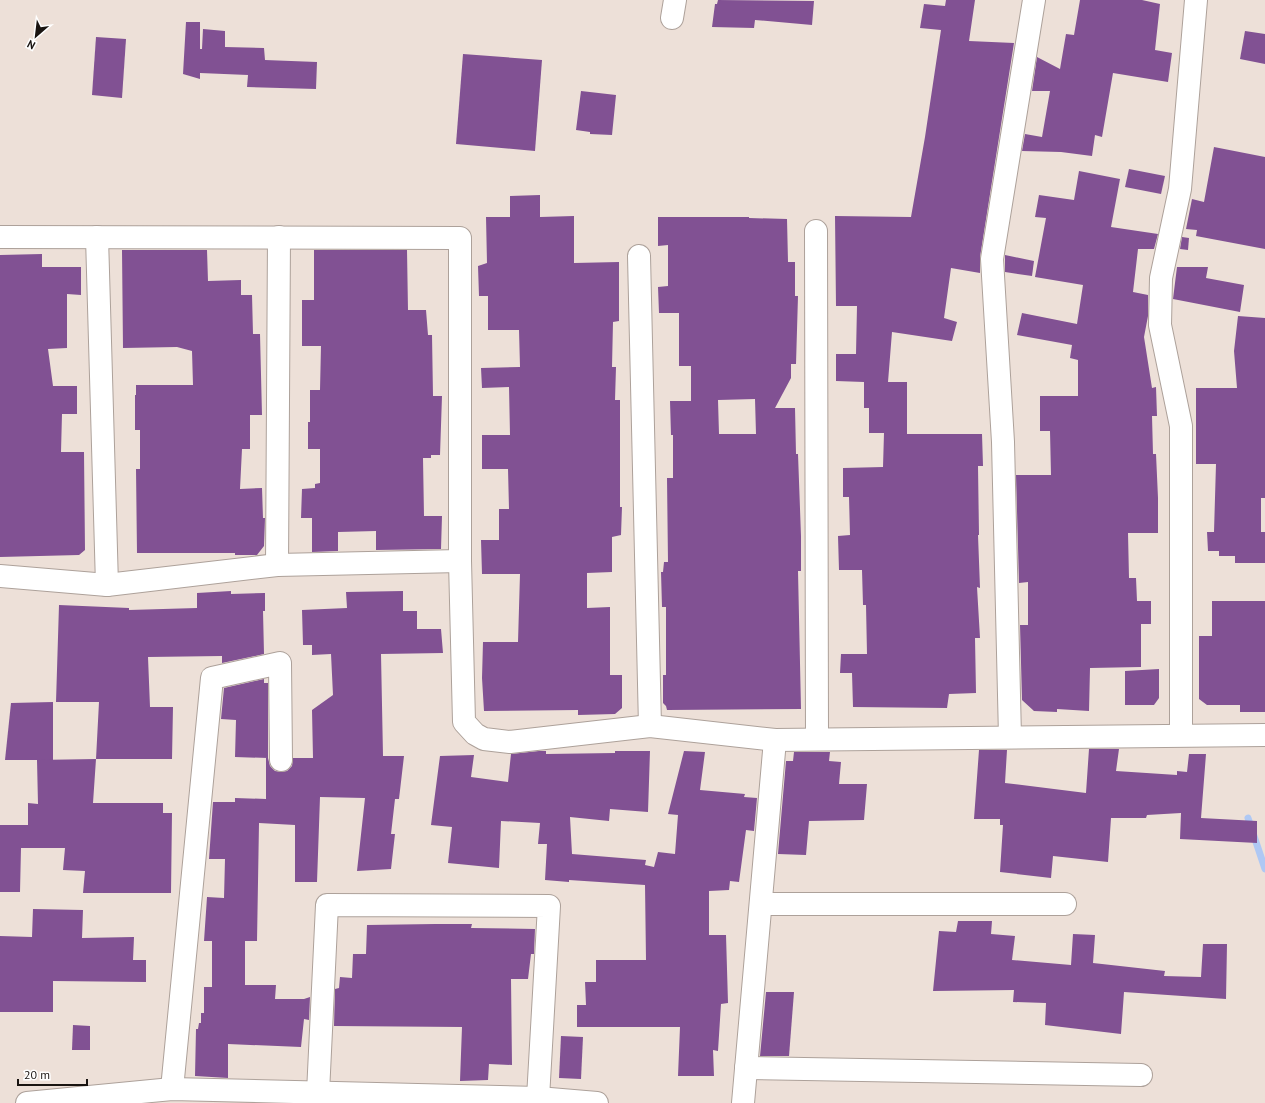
<svg xmlns="http://www.w3.org/2000/svg" width="1265" height="1103" font-family="'PT Sans',sans-serif">
<style>
.lines{fill:none;stroke-linecap:round;stroke-linejoin:round}
.stream{stroke:#afc8f4;stroke-width:7}
.building{fill:#815193;fill-rule:evenodd}
.minor-casing{stroke:#ada19a;stroke-width:24}
.minor{stroke:#fff;stroke-width:22}
</style>
<rect width="100%" height="100%" fill="#ede0d8"/>
<g class="lines">
<path class="stream" d="M 1248,818 L 1265,869"/>
</g>
<g class="building">
<path d="M 718,0 L 814,1 L 812,25 L 755,20 L 754,28 L 712,27 L 715,4 L 717,4 Z"/>
<path d="M 946,0 L 975,0 L 969,41 L 1014,43 L 980,257 L 980,273 L 951,268 L 944,318 L 957,322 L 952,341 L 892,332 L 888,382 L 907,382 L 907,434 L 982,434 L 983,466 L 978,466 L 979,535 L 978,535 L 980,588 L 977,587 L 980,638 L 975,638 L 976,693 L 949,694 L 947,708 L 853,707 L 852,673 L 840,673 L 841,654 L 867,654 L 866,605 L 863,605 L 862,570 L 839,570 L 838,536 L 850,535 L 849,497 L 843,497 L 843,468 L 883,467 L 884,433 L 869,433 L 869,408 L 864,408 L 864,382 L 836,381 L 836,354 L 856,354 L 857,306 L 836,306 L 835,216 L 911,217 L 925,137 L 941,30 L 920,28 L 924,4 L 945,6 Z"/>
<path d="M 1080,0 L 1142,0 L 1160,4 L 1155,50 L 1172,53 L 1168,82 L 1113,73 L 1102,137 L 1095,135 L 1092,156 L 1061,152 L 1022,151 L 1025,134 L 1042,137 L 1050,91 L 1032,91 L 1037,57 L 1060,69 L 1066,34 L 1074,35 Z"/>
<path d="M 186,22 L 200,22 L 200,49 L 202,49 L 203,29 L 225,31 L 225,47 L 264,48 L 265,60 L 317,62 L 316,89 L 247,87 L 248,75 L 200,73 L 200,79 L 183,74 Z"/>
<path d="M 1245,31 L 1265,34 L 1265,64 L 1240,59 Z"/>
<path d="M 96,37 L 126,39 L 122,98 L 92,95 Z"/>
<path d="M 463,54 L 542,60 L 535,151 L 456,144 Z"/>
<path d="M 581,91 L 616,95 L 612,135 L 590,134 L 590,132 L 576,130 Z"/>
<path d="M 1214,147 L 1265,157 L 1265,249 L 1196,236 L 1197,230 L 1186,229 L 1192,199 L 1204,202 Z"/>
<path d="M 1129,169 L 1165,176 L 1161,194 L 1125,187 Z"/>
<path d="M 1079,171 L 1120,179 L 1111,227 L 1158,234 L 1154,249 L 1138,249 L 1133,292 L 1148,295 L 1148,316 L 1144,337 L 1152,388 L 1156,387 L 1157,416 L 1152,416 L 1153,454 L 1156,454 L 1158,498 L 1158,533 L 1128,533 L 1129,578 L 1136,578 L 1137,601 L 1151,601 L 1151,624 L 1141,624 L 1141,667 L 1090,668 L 1089,711 L 1057,709 L 1057,712 L 1034,711 L 1022,700 L 1020,625 L 1028,625 L 1028,582 L 1019,583 L 1016,475 L 1051,475 L 1050,431 L 1040,431 L 1040,396 L 1078,396 L 1078,360 L 1070,358 L 1072,345 L 1017,335 L 1022,313 L 1077,324 L 1083,285 L 1035,277 L 1046,218 L 1035,217 L 1039,195 L 1074,200 Z"/>
<path d="M 540,195 L 540,217 L 574,216 L 574,263 L 619,262 L 619,321 L 613,322 L 612,367 L 616,367 L 615,400 L 620,400 L 620,507 L 622,507 L 621,535 L 612,537 L 612,572 L 587,573 L 587,608 L 610,607 L 610,675 L 622,675 L 622,708 L 615,714 L 578,715 L 578,710 L 484,711 L 482,678 L 483,642 L 518,642 L 520,574 L 482,574 L 481,540 L 499,540 L 499,509 L 509,509 L 508,469 L 482,469 L 482,435 L 510,435 L 509,387 L 482,388 L 481,368 L 520,367 L 519,330 L 488,330 L 488,296 L 479,296 L 478,266 L 487,263 L 486,217 L 510,217 L 510,196 Z"/>
<path d="M 658,217 L 749,217 L 749,218 L 787,219 L 788,262 L 795,262 L 795,296 L 798,296 L 796,364 L 791,364 L 791,378 L 775,408 L 795,408 L 796,454 L 798,454 L 801,536 L 801,571 L 798,571 L 801,709 L 667,710 L 666,706 L 663,703 L 663,675 L 666,675 L 666,607 L 662,607 L 661,572 L 663,572 L 664,562 L 668,562 L 667,478 L 673,478 L 673,435 L 671,435 L 670,401 L 691,401 L 691,366 L 679,366 L 679,313 L 659,313 L 658,287 L 668,286 L 668,245 L 658,246 ZM 755,399 L 756,434 L 719,434 L 718,400 Z"/>
<path d="M 1182,237 L 1189,238 L 1188,250 L 1180,249 Z"/>
<path d="M 122,250 L 207,250 L 208,281 L 241,280 L 241,295 L 252,295 L 253,334 L 260,334 L 262,415 L 250,415 L 250,449 L 242,449 L 240,489 L 262,488 L 263,518 L 265,518 L 264,546 L 257,555 L 235,555 L 235,553 L 137,553 L 136,469 L 140,469 L 140,430 L 135,430 L 135,395 L 136,395 L 136,385 L 193,385 L 192,351 L 177,347 L 123,348 Z"/>
<path d="M 314,250 L 407,250 L 408,310 L 426,310 L 428,335 L 432,335 L 433,396 L 442,396 L 440,455 L 431,455 L 431,458 L 423,458 L 424,516 L 442,516 L 441,549 L 376,550 L 376,531 L 338,532 L 338,551 L 312,552 L 312,518 L 301,518 L 302,489 L 315,488 L 315,484 L 320,483 L 320,449 L 308,449 L 308,422 L 310,422 L 310,390 L 320,390 L 321,346 L 302,346 L 302,300 L 314,300 Z"/>
<path d="M 42,254 L 42,267 L 81,267 L 81,295 L 67,294 L 67,348 L 48,349 L 53,386 L 77,386 L 77,414 L 62,414 L 61,452 L 84,452 L 85,550 L 79,555 L 0,557 L 0,255 Z"/>
<path d="M 1005,255 L 1034,261 L 1032,276 L 1005,272 Z"/>
<path d="M 1177,267 L 1208,267 L 1206,278 L 1244,285 L 1240,312 L 1173,299 Z"/>
<path d="M 1238,316 L 1265,318 L 1265,498 L 1261,498 L 1261,532 L 1265,532 L 1265,563 L 1235,563 L 1235,556 L 1219,556 L 1219,551 L 1208,551 L 1207,532 L 1214,532 L 1216,464 L 1196,464 L 1196,388 L 1237,388 L 1234,351 Z"/>
<path d="M 231,591 L 231,594 L 265,593 L 265,611 L 263,611 L 264,654 L 222,663 L 222,656 L 148,657 L 150,707 L 173,707 L 172,759 L 96,759 L 99,702 L 56,702 L 59,605 L 129,608 L 129,610 L 197,608 L 197,593 Z"/>
<path d="M 403,591 L 403,611 L 417,611 L 417,629 L 441,629 L 443,653 L 381,654 L 383,756 L 404,756 L 399,799 L 395,799 L 391,834 L 395,834 L 391,869 L 357,871 L 365,798 L 320,797 L 317,882 L 295,882 L 295,825 L 259,823 L 257,941 L 245,941 L 245,985 L 276,985 L 275,999 L 304,999 L 310,997 L 309,1020 L 304,1019 L 301,1047 L 228,1044 L 228,1078 L 195,1076 L 196,1029 L 198,1029 L 199,1023 L 201,1023 L 201,1013 L 204,1013 L 204,987 L 212,987 L 212,941 L 204,941 L 207,897 L 224,898 L 225,859 L 209,859 L 213,802 L 235,802 L 235,798 L 266,799 L 266,758 L 268,758 L 270,766 L 275,771 L 281,772 L 287,771 L 292,766 L 293,758 L 313,758 L 312,710 L 333,695 L 331,654 L 312,655 L 312,645 L 303,645 L 302,610 L 347,608 L 346,592 Z"/>
<path d="M 1212,601 L 1265,601 L 1265,712 L 1240,712 L 1240,705 L 1207,705 L 1199,699 L 1199,636 L 1212,636 Z"/>
<path d="M 1159,669 L 1159,698 L 1154,705 L 1125,705 L 1125,671 Z"/>
<path d="M 264,679 L 264,683 L 268,683 L 268,758 L 235,757 L 236,720 L 221,719 L 224,688 Z"/>
<path d="M 53,702 L 53,760 L 5,760 L 11,703 Z"/>
<path d="M 1089,749 L 1119,749 L 1116,771 L 1177,775 L 1177,771 L 1187,772 L 1189,754 L 1206,754 L 1201,818 L 1257,821 L 1257,843 L 1180,839 L 1181,813 L 1147,815 L 1146,818 L 1111,818 L 1108,862 L 1053,856 L 1051,878 L 1000,872 L 1003,825 L 1000,825 L 1000,819 L 974,819 L 979,750 L 1007,750 L 1005,783 L 1086,793 Z"/>
<path d="M 539,751 L 546,751 L 546,754 L 615,753 L 615,751 L 650,751 L 648,812 L 610,809 L 609,821 L 570,817 L 572,854 L 646,860 L 645,865 L 654,867 L 658,852 L 675,854 L 678,815 L 668,814 L 684,751 L 705,752 L 700,790 L 745,794 L 744,797 L 757,798 L 754,831 L 746,830 L 739,882 L 730,881 L 729,890 L 709,891 L 709,935 L 726,935 L 728,1003 L 721,1004 L 718,1051 L 713,1050 L 714,1076 L 678,1076 L 680,1027 L 577,1027 L 577,1005 L 586,1005 L 585,982 L 596,982 L 596,960 L 646,960 L 645,885 L 569,880 L 569,882 L 545,880 L 547,844 L 538,844 L 540,823 L 501,821 L 499,868 L 448,863 L 452,827 L 431,825 L 440,756 L 474,755 L 471,777 L 508,782 L 511,754 Z"/>
<path d="M 794,752 L 830,752 L 829,761 L 841,762 L 839,784 L 867,784 L 864,820 L 809,821 L 806,855 L 778,854 L 786,761 L 793,761 Z"/>
<path d="M 96,759 L 93,803 L 163,803 L 163,813 L 172,813 L 171,893 L 83,893 L 85,871 L 63,870 L 65,848 L 21,848 L 20,892 L 0,892 L 0,825 L 28,825 L 28,803 L 38,804 L 37,760 Z"/>
<path d="M 33,909 L 83,910 L 82,938 L 134,937 L 133,960 L 146,960 L 146,982 L 53,981 L 53,1012 L 0,1012 L 0,936 L 32,937 Z"/>
<path d="M 958,921 L 992,921 L 991,934 L 1015,936 L 1012,960 L 1071,965 L 1073,934 L 1095,935 L 1093,963 L 1165,971 L 1164,976 L 1201,977 L 1203,944 L 1227,944 L 1226,999 L 1124,992 L 1121,1034 L 1045,1025 L 1046,1003 L 1013,1002 L 1014,990 L 933,991 L 939,931 L 956,932 Z"/>
<path d="M 435,924 L 472,924 L 471,928 L 535,929 L 534,954 L 531,954 L 528,979 L 511,979 L 512,1065 L 489,1064 L 488,1080 L 460,1081 L 462,1027 L 334,1026 L 335,989 L 339,988 L 340,977 L 352,978 L 353,954 L 366,954 L 367,925 Z"/>
<path d="M 766,992 L 794,992 L 789,1056 L 760,1056 Z"/>
<path d="M 73,1025 L 90,1026 L 90,1050 L 72,1050 Z"/>
<path d="M 561,1036 L 583,1037 L 581,1079 L 559,1078 Z"/>
</g>
<g class="lines">
<defs>
<g id="minor">
<path d="M 672,18 L 675,0"/>
<path d="M 816,231 L 817,739"/>
<path d="M 0,237 L 460,238 L 460,561 L 464,722 L 475,734 L 484,739 L 510,742 L 650,726 L 775,740 L 1265,735"/>
<path d="M 97,237 L 107,585"/>
<path d="M 639,256 L 650,726"/>
<path d="M 277,565 L 279,237"/>
<path d="M 0,576 L 107,585 L 277,565 L 460,561"/>
<path d="M 1181,735 L 1181,426 L 1160,325 L 1161,278 L 1180,189 L 1196,0"/>
<path d="M 1010,737 L 1003,442 L 992,259 L 1034,0"/>
<path d="M 761,904 L 1065,904"/>
<path d="M 746,1068 L 1141,1075"/>
<path d="M 172,1089 L 212,678 L 280,663 L 281,760"/>
<path d="M 318,1093 L 327,905 L 549,906 L 538,1098"/>
<path d="M 27,1103 L 172,1089 L 538,1098 L 597,1103"/>
<path d="M 743,1103 L 775,740"/>
</g>
</defs>
<use href="#minor" class="minor-casing"/>
<use href="#minor" class="minor"/>
</g>
<g transform="translate(36 36) rotate(208)" stroke="#ffffff" stroke-width="3" paint-order="stroke">
<path d="M0-3L7 15L0 10L-7 15Z" fill="#191411"/>
<text y="-6" font-size="11" font-weight="bold" text-anchor="middle" fill="#191411">N</text>
</g>
<path d="M18 1079v6h69v-6" fill="none" stroke="#191411" stroke-width="2"/>
<text x="24" y="1079" font-size="12" fill="#191411" stroke="#ffffff" stroke-width="3" paint-order="stroke">20 m</text>
</svg>
